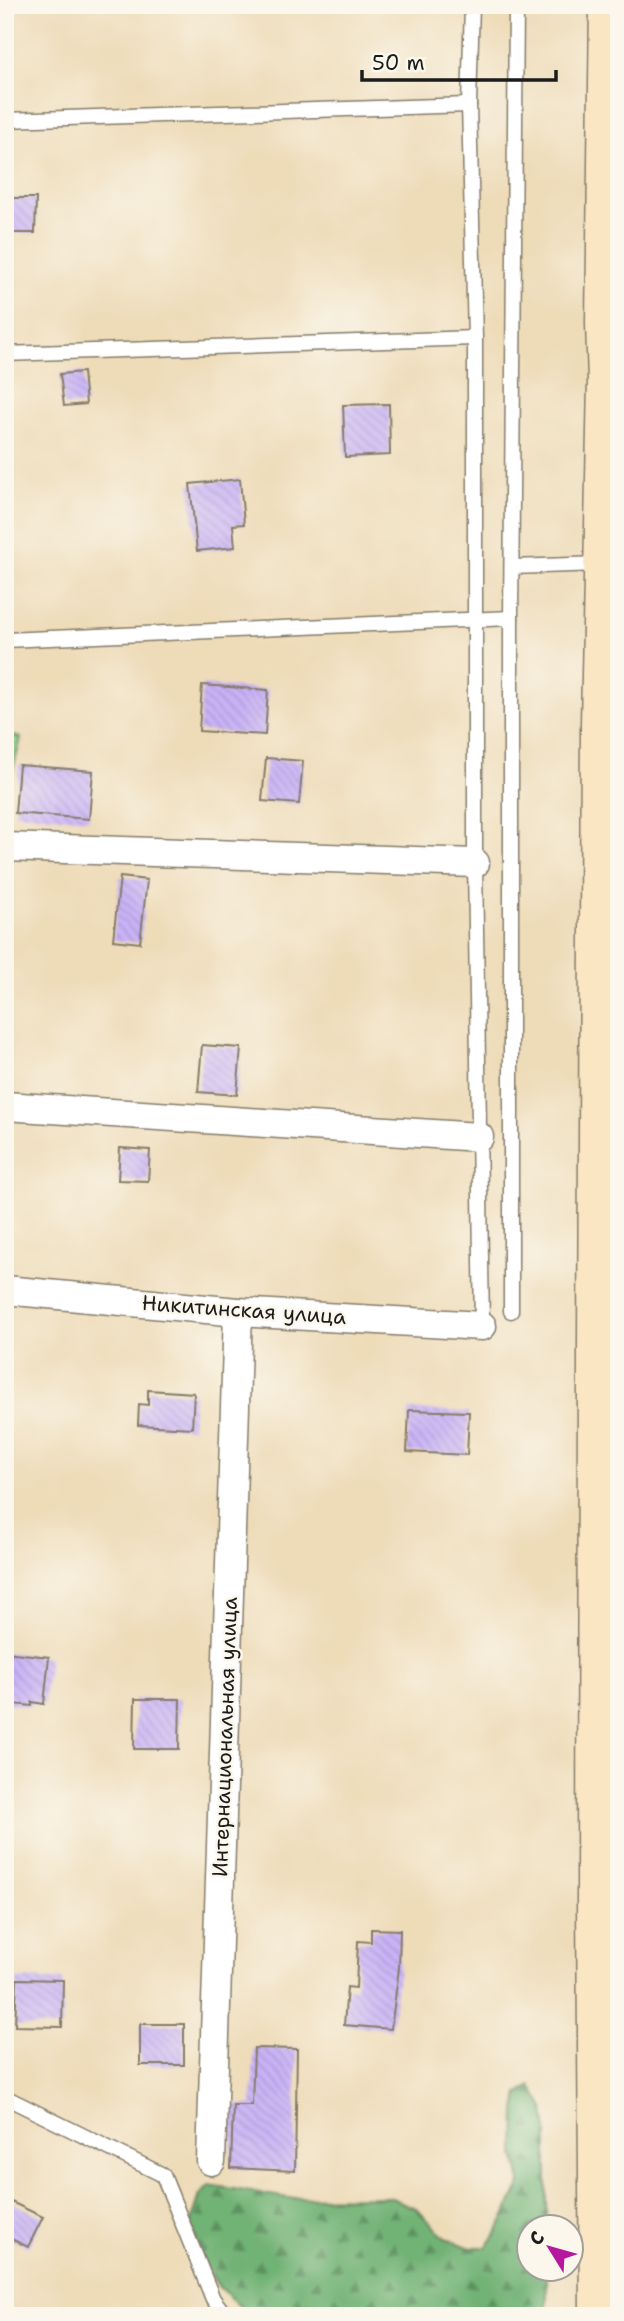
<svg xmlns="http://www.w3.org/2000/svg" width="624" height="2321" font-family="'Shantell Sans',sans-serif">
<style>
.forest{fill:url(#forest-firs);stroke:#466748;stroke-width:2}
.wetland{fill:url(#wetland-marsh);stroke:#547652;stroke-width:2}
.building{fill:url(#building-back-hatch)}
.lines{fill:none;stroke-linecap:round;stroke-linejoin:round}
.lane-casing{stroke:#857c6a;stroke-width:17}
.street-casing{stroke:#857c6a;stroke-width:31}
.secondary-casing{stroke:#857c6a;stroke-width:41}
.lane{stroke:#fff;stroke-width:14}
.street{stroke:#fff;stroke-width:28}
.secondary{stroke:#fbe6c4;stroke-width:38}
.labels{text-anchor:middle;stroke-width:5;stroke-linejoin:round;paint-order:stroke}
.street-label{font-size:21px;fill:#1c1c1c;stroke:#fbf7ec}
</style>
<defs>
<pattern id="forest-firs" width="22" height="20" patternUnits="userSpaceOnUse" patternTransform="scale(1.75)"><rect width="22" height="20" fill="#71b275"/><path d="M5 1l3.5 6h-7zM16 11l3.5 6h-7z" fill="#5c905f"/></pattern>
<pattern id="wetland-marsh" width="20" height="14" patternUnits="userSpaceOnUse" patternTransform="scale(1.75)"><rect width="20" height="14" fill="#8cd089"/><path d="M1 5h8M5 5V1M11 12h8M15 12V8" fill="none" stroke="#78b276"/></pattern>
<pattern id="building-back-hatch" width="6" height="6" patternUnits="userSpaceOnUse" patternTransform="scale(1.75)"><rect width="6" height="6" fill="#c9b2f6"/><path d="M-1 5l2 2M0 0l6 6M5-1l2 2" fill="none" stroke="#ac98d2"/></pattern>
</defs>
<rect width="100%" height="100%" fill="#fbf7ec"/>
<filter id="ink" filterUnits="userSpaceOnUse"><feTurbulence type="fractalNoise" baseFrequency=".0143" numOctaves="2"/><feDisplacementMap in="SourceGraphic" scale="14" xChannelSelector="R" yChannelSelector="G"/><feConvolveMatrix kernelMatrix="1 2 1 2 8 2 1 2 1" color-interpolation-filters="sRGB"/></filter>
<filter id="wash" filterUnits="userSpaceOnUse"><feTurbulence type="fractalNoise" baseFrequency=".00686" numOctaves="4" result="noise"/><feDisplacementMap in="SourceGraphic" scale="28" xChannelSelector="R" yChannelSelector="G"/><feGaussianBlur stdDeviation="1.57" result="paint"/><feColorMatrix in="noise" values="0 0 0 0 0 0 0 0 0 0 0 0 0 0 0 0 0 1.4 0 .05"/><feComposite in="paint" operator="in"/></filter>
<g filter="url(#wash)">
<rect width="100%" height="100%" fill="#eedcb9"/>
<path class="forest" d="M 531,2086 L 545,2110 L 547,2125 L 547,2226 L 530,2226 L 530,2268 L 547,2269 L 547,2316 L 250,2316 L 219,2287 L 204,2263 L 191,2223 L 200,2195 L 209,2185 L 288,2198 L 389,2197 L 416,2208 L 445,2238 L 471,2248 L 486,2247 L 496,2235 L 521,2183 L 515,2155 L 516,2110 L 519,2094 Z"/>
<path class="wetland" d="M 5,734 L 21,738 L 10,781 L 5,781 Z"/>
<g id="blocks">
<g class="building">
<path d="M 11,198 L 36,198 L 35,233 L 10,233 Z"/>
<path d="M 83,372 L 86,404 L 64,406 L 60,374 Z"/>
<path d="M 389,404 L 390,455 L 345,457 L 343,405 Z"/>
<path d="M 240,479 L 244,524 L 233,525 L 235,547 L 197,551 L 190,484 Z"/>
<path d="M 202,685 L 268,690 L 265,735 L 199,731 Z"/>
<path d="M 266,758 L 303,761 L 299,804 L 262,801 Z"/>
<path d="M 19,765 L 93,771 L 89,819 L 15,813 Z"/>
<path d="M 120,877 L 147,880 L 140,943 L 113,940 Z"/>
<path d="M 202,1045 L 241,1048 L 237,1095 L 198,1092 Z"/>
<path d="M 120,1148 L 150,1150 L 148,1181 L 118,1180 Z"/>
<path d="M 148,1390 L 194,1393 L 192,1428 L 138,1425 L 139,1404 L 148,1405 Z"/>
<path d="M 409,1410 L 469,1412 L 467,1455 L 407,1452 Z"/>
<path d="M 5,1652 L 49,1657 L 44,1704 L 32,1702 L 32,1706 L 5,1703 Z"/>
<path d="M 135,1699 L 180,1699 L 179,1749 L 134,1749 Z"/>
<path d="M 371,1929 L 400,1930 L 399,1968 L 391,2029 L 344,2025 L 347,1987 L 356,1988 L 358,1941 L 371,1942 Z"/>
<path d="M 17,1979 L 63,1980 L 62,2027 L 15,2026 Z"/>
<rect x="140" y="2024" width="44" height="41"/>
<path d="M 254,2048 L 297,2049 L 295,2171 L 231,2168 L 233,2105 L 252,2105 Z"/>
<path d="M 5,2199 L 43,2217 L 28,2247 L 5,2236 Z"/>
</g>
</g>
</g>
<g filter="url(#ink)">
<use href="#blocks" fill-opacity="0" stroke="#857c6a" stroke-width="2"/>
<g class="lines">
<defs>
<g id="lane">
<path d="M 472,5 L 469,105 L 475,338 L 475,863 L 482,1326"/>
<path d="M 5,120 L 469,105"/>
<path d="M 5,354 L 475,338"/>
<path d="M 512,567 L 601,564"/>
<path d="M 5,640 L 511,618"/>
<path d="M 511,1311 L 511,618 L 516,5"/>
<path d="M 5,2097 L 163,2175 L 213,2299 L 226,2316"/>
</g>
<g id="street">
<path d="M 5,847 L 475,863"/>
<path d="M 5,1106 L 479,1137"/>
<path d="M 5,1290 L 238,1312 L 482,1326"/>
<path d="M 211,2161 L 238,1312"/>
</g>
<path id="secondary" d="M 599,2316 L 596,1900 L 597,1345 L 600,724 L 607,381 L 605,323 L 609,5"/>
</defs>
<use href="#lane" class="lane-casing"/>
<use href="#street" class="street-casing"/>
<use href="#secondary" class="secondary-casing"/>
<use href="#lane" class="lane"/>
<use href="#street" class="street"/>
<use href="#secondary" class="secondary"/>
</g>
</g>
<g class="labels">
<g class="street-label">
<text transform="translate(244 1310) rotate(4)" y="7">Никитинская улица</text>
<text transform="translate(225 1737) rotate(-88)" y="7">Интернациональная улица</text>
</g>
</g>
<rect width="624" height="2321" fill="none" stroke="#fbf7ec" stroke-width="28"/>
<g transform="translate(550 2248) rotate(307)"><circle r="33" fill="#fbf7ec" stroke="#a29f99" stroke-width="2"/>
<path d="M0-5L12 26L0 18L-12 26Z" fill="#b5179e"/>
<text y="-10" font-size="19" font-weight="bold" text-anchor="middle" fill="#1c1c1c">С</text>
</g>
<path d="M362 70v10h194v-10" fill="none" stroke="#1c1c1c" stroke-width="3.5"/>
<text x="372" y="70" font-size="21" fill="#1c1c1c" stroke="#fbf7ec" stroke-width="5" paint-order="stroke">50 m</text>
</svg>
